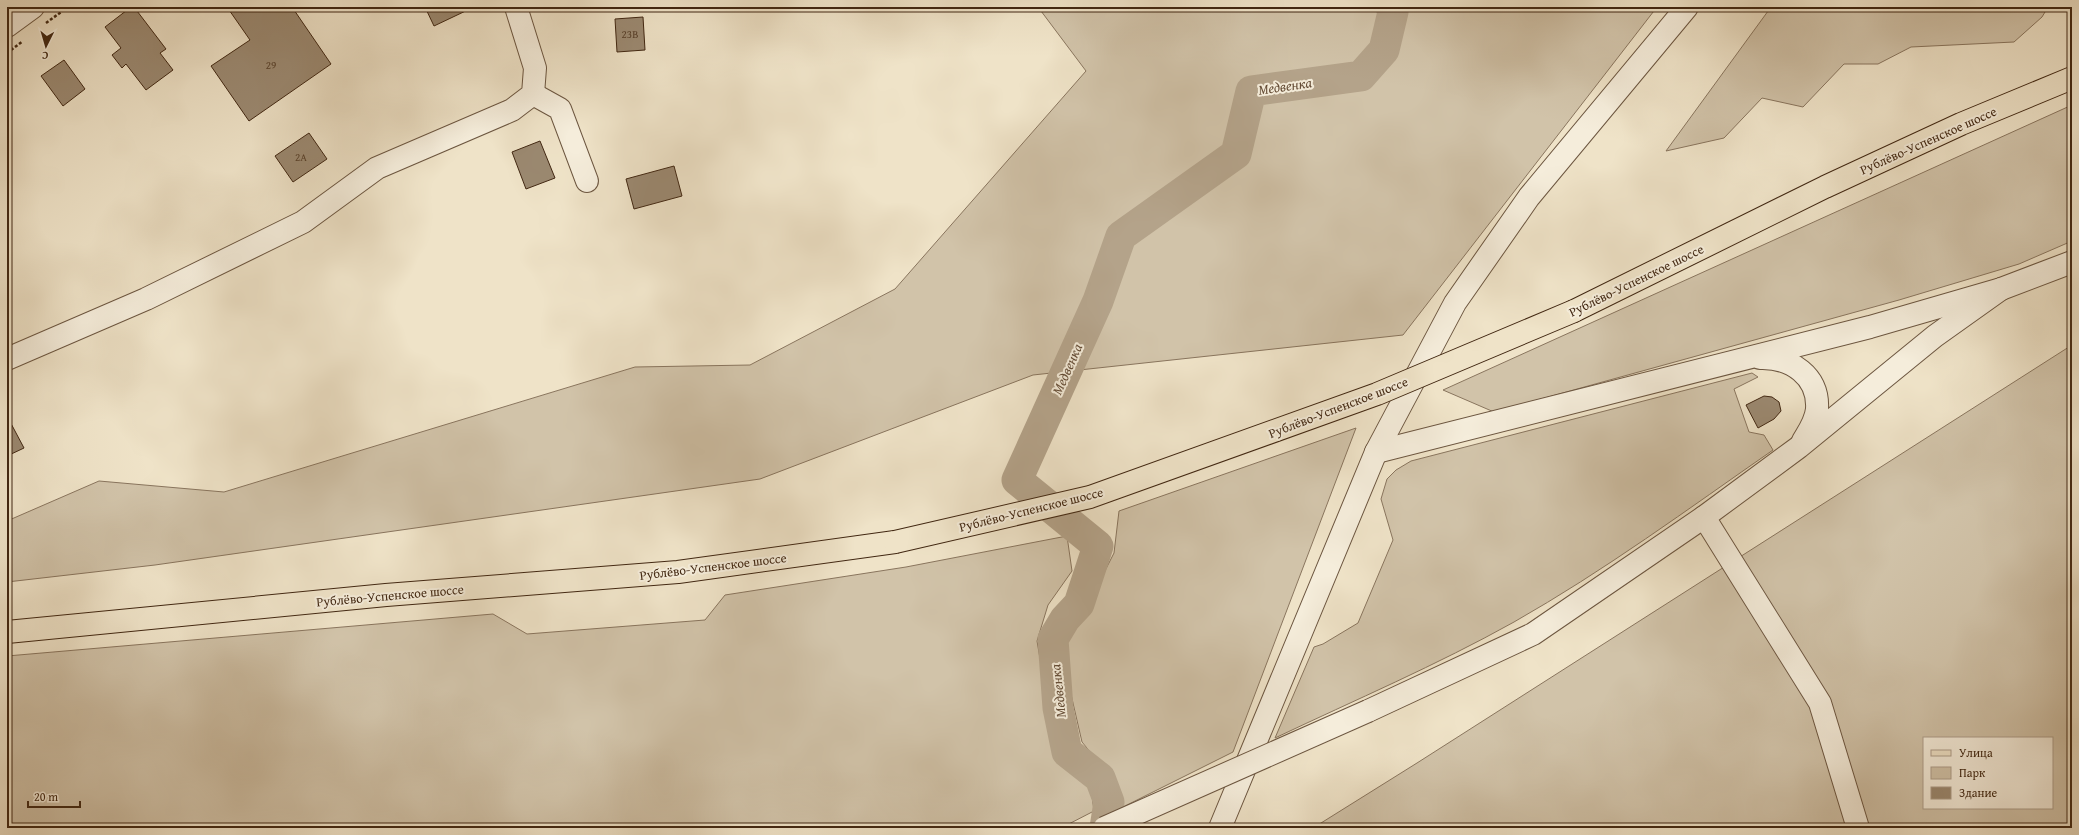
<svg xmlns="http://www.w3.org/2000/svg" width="2079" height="835" font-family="'Gentium Book Plus',serif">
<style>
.green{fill:#d1c3a9;stroke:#89755e;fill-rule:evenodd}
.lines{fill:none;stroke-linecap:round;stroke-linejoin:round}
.river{stroke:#b4a38a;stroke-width:31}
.building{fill:#9b8971;stroke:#412712}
.minor-casing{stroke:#6c5640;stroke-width:24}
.major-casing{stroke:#412712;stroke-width:24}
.path{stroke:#412712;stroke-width:2.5;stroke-dasharray:3 2;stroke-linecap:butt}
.minor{stroke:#f5eddb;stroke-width:22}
.major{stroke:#efe3c8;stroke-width:22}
.minor-bridge-casing{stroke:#6c5640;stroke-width:24;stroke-linecap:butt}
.major-bridge-casing{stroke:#412712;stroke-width:24;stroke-linecap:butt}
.minor-bridge{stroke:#f5eddb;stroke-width:22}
.major-bridge{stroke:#efe3c8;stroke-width:22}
.labels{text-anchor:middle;stroke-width:4;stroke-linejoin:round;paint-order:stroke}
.number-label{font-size:11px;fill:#58402a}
.street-label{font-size:13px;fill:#412712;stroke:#f5eddb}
.water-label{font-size:14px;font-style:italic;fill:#644c36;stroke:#f5eddb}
</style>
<rect width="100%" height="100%" fill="#efe3c8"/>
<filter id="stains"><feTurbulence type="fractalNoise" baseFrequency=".005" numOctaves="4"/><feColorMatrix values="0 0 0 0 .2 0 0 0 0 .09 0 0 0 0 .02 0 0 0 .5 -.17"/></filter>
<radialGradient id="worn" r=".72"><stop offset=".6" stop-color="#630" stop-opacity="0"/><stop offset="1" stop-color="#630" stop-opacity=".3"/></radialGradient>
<g class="green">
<path d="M 1038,7 L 1657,7 L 1403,335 L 1033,375 L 760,479 L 155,565 L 7,582 L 7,521 L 99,481 L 224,492 L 635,367 L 750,365 L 895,289 L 1086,71 Z"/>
<path d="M 1771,7 L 2048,7 L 2042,17 L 2014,42 L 1911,47 L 1878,64 L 1844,64 L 1803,107 L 1762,98 L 1724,138 L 1666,151 Z"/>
<path d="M 2072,105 L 2072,241 L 2019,264 L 1899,300 L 1494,412 L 1443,390 Z"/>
<path d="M 2072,345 L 2072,828 L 1313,828 L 1417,763 ZM 1924,738 L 2052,738 L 2052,808 L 1924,808 Z"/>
<path d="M 1752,373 L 1758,377 L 1734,389 L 1749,432 L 1764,435 L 1773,450 C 1688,509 1604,571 1514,622 C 1437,665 1355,700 1275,738 L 1314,647 L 1323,644 L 1358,623 L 1393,540 L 1381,499 L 1387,479 L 1396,470 L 1411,461 Z"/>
<path d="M 1356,428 L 1233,752 L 1121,808 L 1110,776 L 1082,742 L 1061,651 L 1083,614 L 1114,553 L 1119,511 Z"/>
<path d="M 1067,536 L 1072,571 L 1048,605 L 1037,641 L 1057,758 L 1091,788 L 1094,811 L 1061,828 L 7,828 L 7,656 L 493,614 L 527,634 L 705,620 L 725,595 L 906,567 Z"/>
</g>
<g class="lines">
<path class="river" d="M 1105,828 L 1109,802 L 1100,778 L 1067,752 L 1058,708 L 1053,639 L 1065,619 L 1079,604 L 1098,546 L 1017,480 L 1098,301 L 1121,236 L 1236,154 L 1251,91 L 1361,76 L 1384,50 L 1393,12 L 1391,7"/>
</g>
<g class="building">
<path d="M 131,7 L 134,7 L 166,49 L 160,53 L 173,70 L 146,90 L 126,64 L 122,68 L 112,55 L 121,48 L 105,27 Z"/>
<path d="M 227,7 L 292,7 L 331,64 L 249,121 L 211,66 L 250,40 Z"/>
<path d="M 425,7 L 474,7 L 434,26 Z"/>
<path d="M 643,17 L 645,50 L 617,52 L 615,19 Z"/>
<path d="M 64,60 L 85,89 L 63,106 L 41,76 Z"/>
<path d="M 309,133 L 327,159 L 293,182 L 275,156 Z"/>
<path d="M 540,141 L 555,178 L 526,189 L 512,152 Z"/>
<path d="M 674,166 L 682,196 L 634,209 L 626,179 Z"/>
<path d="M 1764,396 L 1772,397 L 1779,402 L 1781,411 L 1774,419 L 1758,428 L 1746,405 Z"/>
<path d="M 7,416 L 24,448 L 7,456 Z"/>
</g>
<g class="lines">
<defs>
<g id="minor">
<path d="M 7,26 L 33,7"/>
<path d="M 533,94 L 560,109 L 587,181"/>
<path d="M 1760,358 C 1791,357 1819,376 1817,409 C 1816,421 1809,431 1803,441"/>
<path d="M 7,359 L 146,299 L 303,222 L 377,168 L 512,110 L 533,94 L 535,68 L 516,7"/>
<path d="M 1376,452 L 1870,327 L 2001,289 L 2072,262"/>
<path d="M 1704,517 L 1820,703 L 1858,828"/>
<path d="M 1368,711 L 1533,634 L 1704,517 L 1799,447 L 1935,336 L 2001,289"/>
<path d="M 1220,828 L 1376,452 L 1455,303 L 1529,197 L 1687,7"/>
</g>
<g id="major">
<path d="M 1574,311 L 1825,187 L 1961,124 L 2072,78"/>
<path d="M 7,632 L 386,595 L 678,572 L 895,542"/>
</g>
</defs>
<use href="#minor" class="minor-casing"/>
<use href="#major" class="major-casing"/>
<g class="path">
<path d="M 46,23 L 68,7"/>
<path d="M 7,53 L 23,41"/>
</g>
<use href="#minor" class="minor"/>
<use href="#major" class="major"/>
<defs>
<path id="minor-bridge" d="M 1104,828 L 1368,711"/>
<path id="major-bridge" d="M 895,542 L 1090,497 L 1377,394 L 1574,311"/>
</defs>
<use href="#minor-bridge" class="minor-bridge-casing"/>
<use href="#major-bridge" class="major-bridge-casing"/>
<use href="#minor-bridge" class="minor-bridge"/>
<use href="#major-bridge" class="major-bridge"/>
</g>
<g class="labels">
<g class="number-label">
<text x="630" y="38">23В</text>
<text x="271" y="69">29</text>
<text x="301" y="161">2А</text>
</g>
<g class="street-label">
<text transform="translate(1928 140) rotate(-24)" y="5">Рублёво-Успенское шоссе</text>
<text transform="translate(1636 280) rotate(-26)" y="5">Рублёво-Успенское шоссе</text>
<text transform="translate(1338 407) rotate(-21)" y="5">Рублёво-Успенское шоссе</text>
<text transform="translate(1031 509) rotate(-14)" y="5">Рублёво-Успенское шоссе</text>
<text transform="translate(713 566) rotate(-7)" y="5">Рублёво-Успенское шоссе</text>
<text transform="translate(390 595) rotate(-5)" y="5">Рублёво-Успенское шоссе</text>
</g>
<g class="water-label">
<text transform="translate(1285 86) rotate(-8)" y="5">Медвенка</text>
<text transform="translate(1067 369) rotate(-66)" y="5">Медвенка</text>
<text transform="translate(1058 691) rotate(-96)" y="5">Медвенка</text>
</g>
</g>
<rect width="2079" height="835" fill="none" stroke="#efe3c8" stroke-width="24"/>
<rect x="8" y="8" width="2063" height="819" fill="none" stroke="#412712" stroke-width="2"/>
<rect x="12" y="12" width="2055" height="811" fill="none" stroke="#412712"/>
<rect x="1923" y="737" width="130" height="72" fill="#f5eddb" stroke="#ad9e8b"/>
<rect x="1931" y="750" width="20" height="6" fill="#efe3c8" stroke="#ad9e8b"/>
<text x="1959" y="757" font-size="12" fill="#412712">Улица</text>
<rect x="1931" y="767" width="20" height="12" fill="#d1c3a9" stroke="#ad9e8b"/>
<text x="1959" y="777" font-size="12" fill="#412712">Парк</text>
<rect x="1931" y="787" width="20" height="12" fill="#9b8971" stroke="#ad9e8b"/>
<text x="1959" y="797" font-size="12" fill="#412712">Здание</text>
<g transform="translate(46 46) rotate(185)" stroke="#f5eddb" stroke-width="3" paint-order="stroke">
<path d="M0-3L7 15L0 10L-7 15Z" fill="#412712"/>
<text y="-6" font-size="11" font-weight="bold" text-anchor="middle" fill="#412712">С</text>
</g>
<path d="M28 801v6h52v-6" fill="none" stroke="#412712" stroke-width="2"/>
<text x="34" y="801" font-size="12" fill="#412712" stroke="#f5eddb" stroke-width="3" paint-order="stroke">20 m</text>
<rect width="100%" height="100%" filter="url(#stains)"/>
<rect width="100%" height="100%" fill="url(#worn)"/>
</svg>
